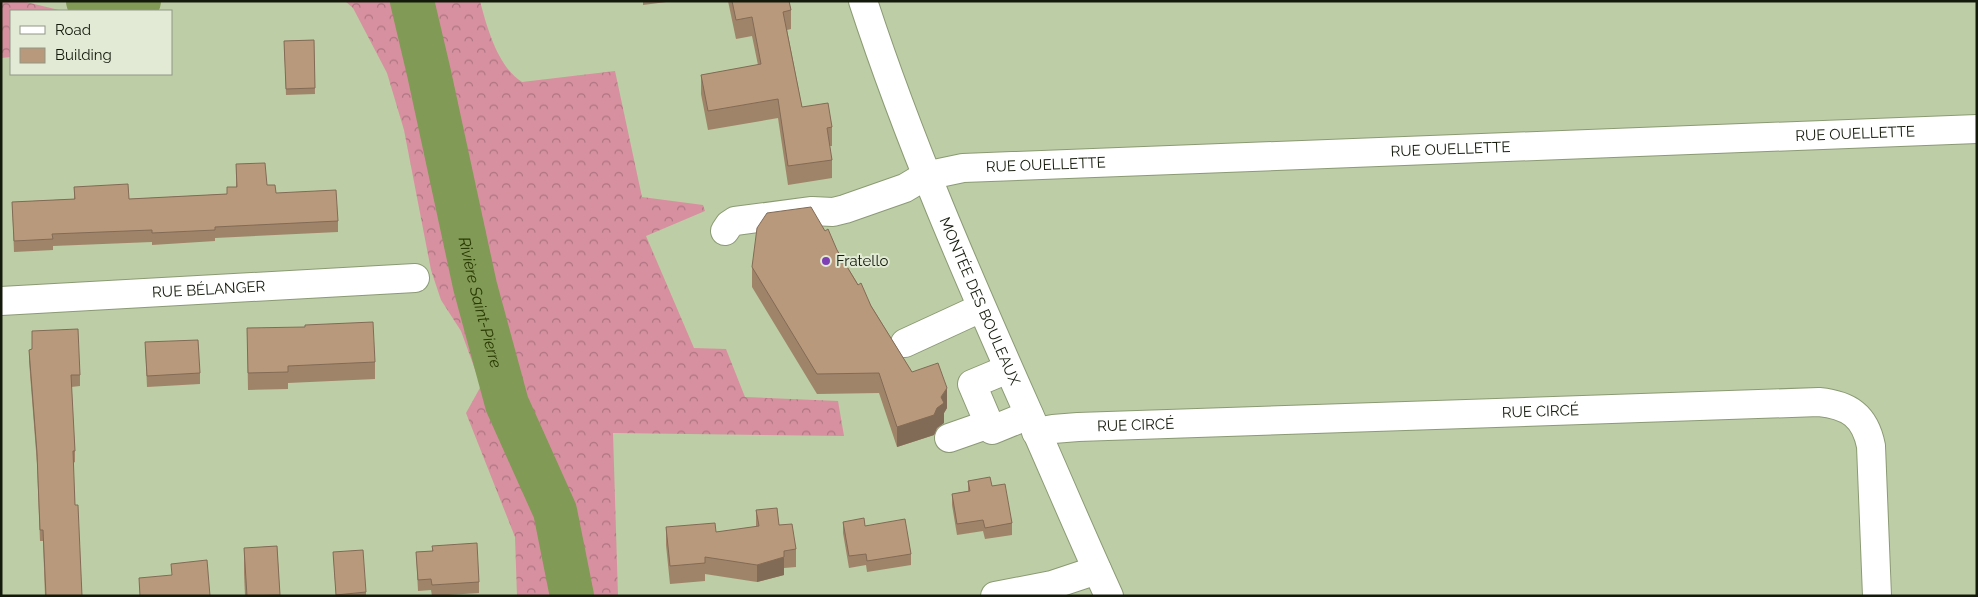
<svg xmlns="http://www.w3.org/2000/svg" width="1978" height="597" font-family="Raleway,sans-serif">
<style>
.forest{fill:url(#forest-crowns)}
.lines{fill:none;stroke-linecap:round;stroke-linejoin:round}
.river{stroke:#819a55;stroke-width:44}
.minor-casing{stroke:#8b9a74;stroke-width:30}
.minor{stroke:#fff;stroke-width:28}
.wall{fill:#9f846a}
.shaded-wall{fill:#826b56}
.building{fill:#b9997b;stroke:#826b56}
.poi-dot{fill:#7e3fb5;stroke:#e2ead6;stroke-width:2}
.labels{text-anchor:middle;stroke-width:4;stroke-linejoin:round;paint-order:stroke}
.street-label{font-size:15px;fill:#141a0b;stroke:#e2ead6}
.poi-label{font-size:15px;fill:#141a0b;stroke:#e2ead6;text-anchor:start}
.water-label{font-size:16px;font-style:italic;fill:#293903;stroke:#e2ead6}
</style>
<defs>
<pattern id="forest-crowns" width="20" height="18" patternUnits="userSpaceOnUse" patternTransform="scale(1.25)"><rect width="20" height="18" fill="#d790a0"/><path d="M2 6a3 3 0 1 1 6 0M12 15a3 3 0 1 1 6 0" fill="none" stroke="#ad7581"/></pattern>
</defs>
<rect width="100%" height="100%" fill="#bdcda5"/>
<g class="forest">
<path d="M 1,1 L 22,1 L 63,11 L 11,11 L 11,57 L 1,58 Z"/>
<path d="M 345,1 L 480,1 C 487,28 498,67 522,82 L 615,71 L 642,197 L 703,205 L 705,211 L 646,236 L 694,348 L 726,349 L 745,397 L 838,401 L 844,436 L 613,433 L 618,596 L 517,596 L 515,537 L 466,413 L 481,386 L 461,331 L 441,300 L 431,270 L 404,130 L 387,73 L 353,8 Z"/>
</g>
<g class="lines">
<g class="river">
<path d="M 88,1 L 101,4 L 139,1"/>
<path id="s1" d="M 412,1 L 429,73 L 475,286 L 507,404 L 555,511 L 572,596"/>
</g>
<defs>
<g id="minor">
<path id="s2" d="M 863,1 C 909,142 968,277 1028,412 C 1055,473 1081,535 1109,596"/>
<path id="s3" d="M 725,231 L 729,225 L 735,221 L 812,211 L 833,212 L 845,209 L 905,188 L 925,176 L 963,168 L 1977,129"/>
<path id="s4" d="M 1,301 L 415,278"/>
<path d="M 905,343 L 981,308"/>
<path d="M 1008,369 L 972,384 L 989,424 L 992,430 L 1029,415"/>
<path id="s5" d="M 1036,432 L 1053,429 L 1078,427 L 1819,402 C 1849,405 1865,416 1871,446 L 1877,596"/>
<path d="M 949,438 L 989,424"/>
<path d="M 995,596 L 1052,585 L 1097,570"/>
</g>
</defs>
<use href="#minor" class="minor-casing"/>
<use href="#minor" class="minor"/>
</g>
<g class="wall">
<path d="M 643,1 L 674,1 L 643,5 Z"/>
<path d="M 728,1 L 789,1 L 791,10 L 791,29 L 787,30 L 802,107 L 832,127 L 832,146 L 829,146 L 832,160 L 832,178 L 788,185 L 778,118 L 708,130 L 701,94 L 701,75 L 758,65 L 752,36 L 736,39 Z"/>
<path d="M 314,40 L 315,94 L 286,95 L 284,41 Z"/>
<path d="M 236,164 L 267,185 L 276,193 L 338,221 L 338,232 L 215,238 L 215,241 L 152,245 L 152,242 L 53,246 L 53,250 L 14,252 L 12,202 L 74,199 L 74,187 L 129,199 L 227,194 L 236,187 Z"/>
<path d="M 837,250 L 912,372 L 947,408 L 944,413 L 944,423 L 937,428 L 934,435 L 897,447 L 879,393 L 817,394 L 752,287 L 752,267 Z"/>
<path d="M 247,328 L 375,362 L 375,379 L 288,383 L 288,389 L 248,390 Z"/>
<path d="M 145,342 L 200,373 L 200,384 L 147,387 Z"/>
<path d="M 29,350 L 80,375 L 80,386 L 71,387 L 75,451 L 75,462 L 73,463 L 75,505 L 82,596 L 45,596 L 43,541 L 40,541 L 37,464 L 29,361 Z"/>
<path d="M 968,481 L 992,486 L 1012,523 L 1012,535 L 985,539 L 983,531 L 957,535 L 952,505 L 952,494 L 968,491 Z"/>
<path d="M 756,510 L 779,525 L 796,549 L 796,567 L 784,568 L 784,575 L 757,582 L 705,574 L 705,581 L 670,584 L 666,545 L 666,527 L 716,532 L 756,527 Z"/>
<path d="M 843,522 L 865,526 L 911,554 L 911,565 L 867,572 L 866,565 L 849,568 L 843,533 Z"/>
<path d="M 277,546 L 280,596 L 245,596 L 244,573 L 244,548 Z"/>
<path d="M 432,546 L 479,582 L 479,593 L 432,596 L 431,590 L 418,591 L 416,552 L 432,551 Z"/>
<path d="M 333,552 L 366,592 L 366,596 L 336,596 Z"/>
</g>
<g class="shaded-wall">
<path d="M 947,388 L 947,408 L 944,413 L 944,423 L 937,428 L 934,435 L 897,447 L 897,427 L 937,408 L 941,397 Z"/>
<path d="M 784,557 L 784,575 L 757,582 L 757,565 Z"/>
</g>
<g class="building">
<path d="M 732,1 L 789,1 L 791,10 L 783,12 L 802,107 L 828,103 L 832,127 L 827,128 L 832,160 L 788,166 L 778,99 L 708,111 L 701,75 L 761,64 L 752,17 L 736,20 Z"/>
<path d="M 314,40 L 315,88 L 286,89 L 284,41 Z"/>
<path d="M 265,163 L 267,185 L 275,185 L 276,193 L 336,190 L 338,221 L 215,227 L 215,230 L 152,233 L 152,230 L 52,234 L 53,239 L 14,241 L 12,202 L 75,199 L 74,187 L 128,184 L 129,199 L 227,194 L 227,187 L 237,187 L 236,164 Z"/>
<path d="M 811,207 L 825,231 L 828,229 L 837,250 L 858,285 L 861,283 L 871,306 L 912,372 L 938,363 L 947,388 L 941,397 L 944,403 L 937,408 L 934,415 L 897,427 L 879,373 L 817,374 L 752,267 L 757,228 L 767,213 Z"/>
<path d="M 373,322 L 375,362 L 288,366 L 288,372 L 248,373 L 247,328 L 305,327 L 305,325 Z"/>
<path d="M 78,329 L 80,375 L 71,375 L 75,451 L 73,451 L 75,505 L 78,505 L 82,596 L 46,596 L 43,530 L 40,530 L 37,453 L 29,350 L 32,349 L 32,331 Z"/>
<path d="M 198,340 L 200,373 L 147,376 L 145,342 Z"/>
<path d="M 990,477 L 992,486 L 1005,484 L 1012,523 L 985,528 L 983,520 L 957,524 L 952,494 L 970,491 L 968,481 Z"/>
<path d="M 777,508 L 779,525 L 792,524 L 796,549 L 784,551 L 784,557 L 757,565 L 705,557 L 705,563 L 670,566 L 666,527 L 715,523 L 716,532 L 759,526 L 756,510 Z"/>
<path d="M 864,518 L 865,526 L 905,519 L 911,554 L 867,561 L 866,554 L 849,556 L 843,522 Z"/>
<path d="M 477,543 L 479,582 L 432,585 L 431,579 L 418,580 L 416,552 L 433,551 L 432,546 Z"/>
<path d="M 277,546 L 280,595 L 247,596 L 244,548 Z"/>
<path d="M 363,550 L 366,592 L 336,595 L 333,552 Z"/>
<path d="M 207,560 L 210,596 L 140,596 L 139,578 L 172,575 L 171,564 Z"/>
</g>
<circle class="poi-dot" cx="826" cy="261" r="5"/>
<g class="labels">
<g class="street-label">
<text dy="5" stroke="none"><textPath href="#s3" startOffset="1144">RUE OUELLETTE</textPath></text>
<text dy="5" stroke="none"><textPath href="#s3" startOffset="739">RUE OUELLETTE</textPath></text>
<text dy="5" stroke="none"><textPath href="#s3" startOffset="334">RUE OUELLETTE</textPath></text>
<text dy="5" stroke="none"><textPath href="#s4" startOffset="208">RUE BÉLANGER</textPath></text>
<text dy="5" stroke="none"><textPath href="#s2" startOffset="322">MONTÉE DES BOULEAUX</textPath></text>
<text dy="5" stroke="none"><textPath href="#s5" startOffset="505">RUE CIRCÉ</textPath></text>
<text dy="5" stroke="none"><textPath href="#s5" startOffset="100">RUE CIRCÉ</textPath></text>
</g>
<g class="poi-label">
<text x="836" y="266">Fratello</text>
</g>
<g class="water-label">
<text dy="6" stroke="none"><textPath href="#s1" startOffset="309">Rivière Saint-Pierre</textPath></text>
</g>
</g>
<rect width="1978" height="597" fill="none" stroke="#141a0b" stroke-width="5"/>
<rect x="10" y="10" width="162" height="65" fill="#e2ead6" stroke="#909785"/>
<rect x="20" y="26" width="25" height="8" fill="#ffffff" stroke="#909785"/>
<text x="55" y="35" font-size="15" fill="#141a0b">Road</text>
<rect x="20" y="48" width="25" height="15" fill="#b9997b" stroke="#909785"/>
<text x="55" y="60" font-size="15" fill="#141a0b">Building</text>
</svg>
